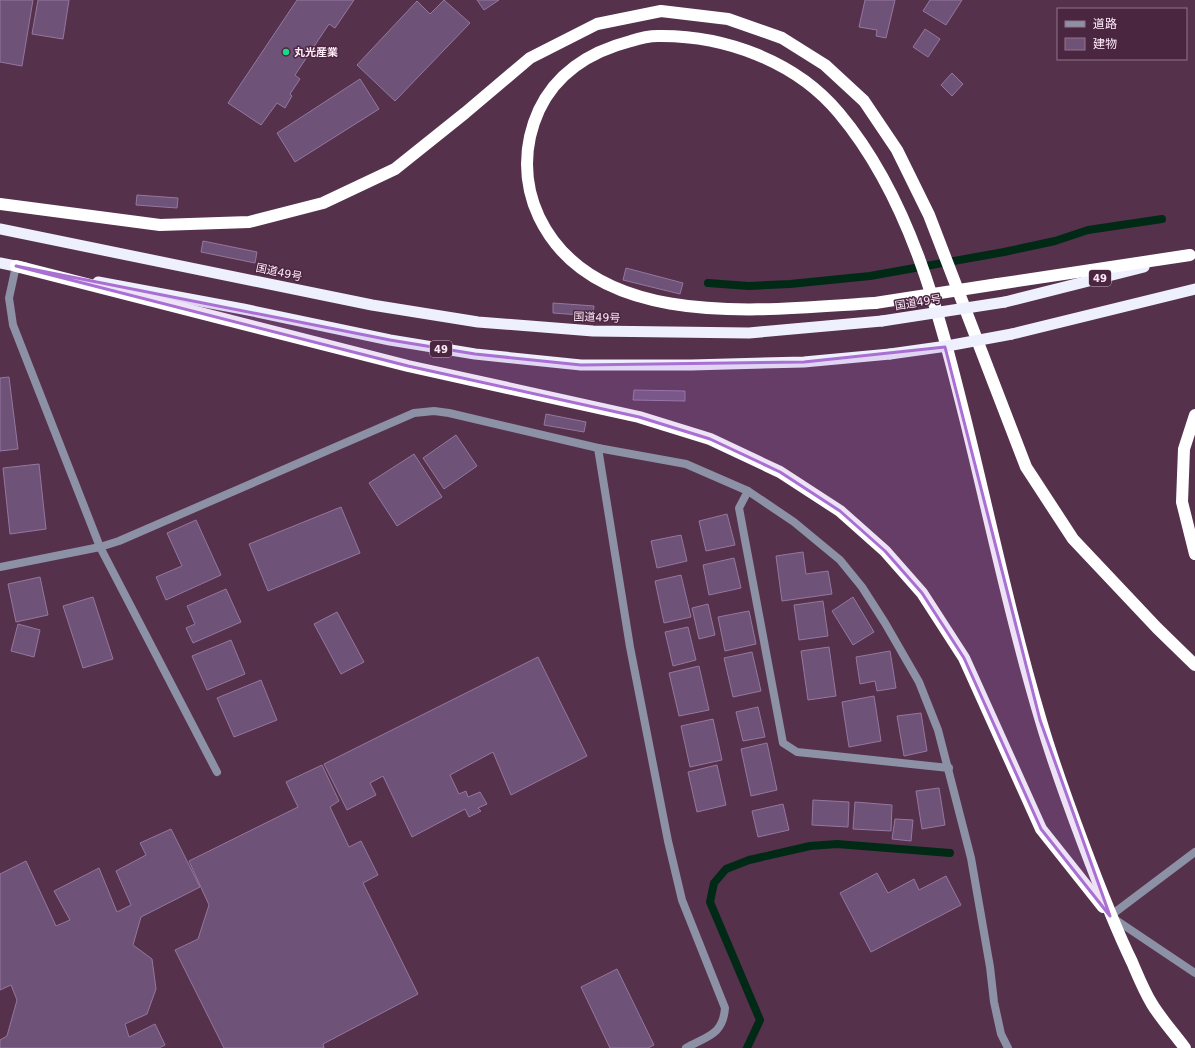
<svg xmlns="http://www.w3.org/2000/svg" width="1195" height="1048" font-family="'DejaVu Sans','Noto Sans JP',sans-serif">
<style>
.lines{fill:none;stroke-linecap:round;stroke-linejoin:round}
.stream{stroke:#002a16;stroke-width:8}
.building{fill:#6e5278;stroke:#95779f}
.service{stroke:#8d91a5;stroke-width:8}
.minor{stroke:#8d91a5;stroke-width:8}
.trunk{stroke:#eef0fd;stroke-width:11}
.motorway{stroke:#fff;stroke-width:12}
.trunk-bridge{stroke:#eef0fd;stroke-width:11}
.motorway-bridge{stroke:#fff;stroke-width:12}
.marked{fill:#a96fd3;fill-opacity:0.2;stroke:#a96fd3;stroke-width:3;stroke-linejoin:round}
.poi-dot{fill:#1ad988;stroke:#4b2641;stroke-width:1.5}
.labels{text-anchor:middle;stroke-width:3;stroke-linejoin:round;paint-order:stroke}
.shield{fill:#4b2641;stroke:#c9b0c1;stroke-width:1}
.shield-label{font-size:10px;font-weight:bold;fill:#ffebf8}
.poi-label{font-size:11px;font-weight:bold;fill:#ffebf8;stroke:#4b2641;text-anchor:start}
.street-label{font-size:11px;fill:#ffebf8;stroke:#4b2641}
</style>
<rect width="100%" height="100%" fill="#56314c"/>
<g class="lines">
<g class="stream">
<path d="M 708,283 L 749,286 L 790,284 L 870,276 L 1004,252 L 1055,241 L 1088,230 L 1162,219"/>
<path d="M 747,1048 L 760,1020 L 710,902 L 714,883 L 726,869 L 749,860 L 810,846 L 837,844 L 950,853"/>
</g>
</g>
<g class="building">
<path d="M 0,0 L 33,0 L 22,66 L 0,62 Z"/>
<path d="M 38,0 L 69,0 L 63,39 L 32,34 Z"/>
<path d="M 297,0 L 354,0 L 335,28 L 329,24 L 295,75 L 300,79 L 290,94 L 292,96 L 285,108 L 277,103 L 261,125 L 228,103 Z"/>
<path d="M 444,0 L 470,23 L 395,101 L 357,65 L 417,1 L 430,14 Z"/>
<path d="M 477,0 L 499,0 L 484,10 Z"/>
<path d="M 865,0 L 895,0 L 886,38 L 876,36 L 877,30 L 859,27 Z"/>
<path d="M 930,0 L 962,0 L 946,25 L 923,11 Z"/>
<path d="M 925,29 L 940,39 L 928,57 L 913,47 Z"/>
<path d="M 952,73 L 963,84 L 952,96 L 941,85 Z"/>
<path d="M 360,79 L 379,109 L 295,162 L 277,133 Z"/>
<path d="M 137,195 L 178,198 L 177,208 L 136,205 Z"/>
<path d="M 203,241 L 257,252 L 255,263 L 201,252 Z"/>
<path d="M 626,268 L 683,283 L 680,294 L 623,280 Z"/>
<path d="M 553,303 L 594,306 L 593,316 L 553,313 Z"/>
<path d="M 9,377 L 18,449 L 0,451 L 0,378 Z"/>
<path d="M 634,390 L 685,391 L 685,401 L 633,400 Z"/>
<path d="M 546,414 L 586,422 L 584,432 L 544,425 Z"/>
<path d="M 456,435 L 477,466 L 444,489 L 423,458 Z"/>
<path d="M 414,454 L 442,497 L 397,526 L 369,483 Z"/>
<path d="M 39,464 L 46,529 L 10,534 L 3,468 Z"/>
<path d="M 341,507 L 360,553 L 268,591 L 249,544 Z"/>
<path d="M 727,514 L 735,545 L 706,551 L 699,521 Z"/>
<path d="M 196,520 L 221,575 L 166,600 L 156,577 L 182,566 L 167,533 Z"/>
<path d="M 681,535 L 687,561 L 657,568 L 651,541 Z"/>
<path d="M 803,552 L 806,574 L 828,571 L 832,594 L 782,601 L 776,556 Z"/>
<path d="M 734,558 L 741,588 L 709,595 L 703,565 Z"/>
<path d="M 681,575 L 691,617 L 664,623 L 655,581 Z"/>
<path d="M 40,577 L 48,615 L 16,622 L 8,584 Z"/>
<path d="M 226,589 L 241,622 L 193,643 L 186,628 L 195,624 L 187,606 Z"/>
<path d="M 93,597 L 113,659 L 83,668 L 63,606 Z"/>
<path d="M 853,597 L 874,632 L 853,645 L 832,611 Z"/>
<path d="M 823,601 L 828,636 L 799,640 L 794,605 Z"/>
<path d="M 708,604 L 715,635 L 699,639 L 692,608 Z"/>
<path d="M 749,611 L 756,644 L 725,651 L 718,617 Z"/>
<path d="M 337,612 L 364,662 L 341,674 L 314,624 Z"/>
<path d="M 18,624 L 40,630 L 34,657 L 11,651 Z"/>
<path d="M 688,627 L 696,660 L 673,666 L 665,632 Z"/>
<path d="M 231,640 L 245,674 L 207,690 L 192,656 Z"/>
<path d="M 829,647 L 836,696 L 808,700 L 801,651 Z"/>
<path d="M 890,651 L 896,688 L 877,691 L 875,681 L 860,684 L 856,657 Z"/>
<path d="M 752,652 L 761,691 L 733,697 L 724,658 Z"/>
<path d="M 538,657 L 587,756 L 511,795 L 493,752 L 450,775 L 459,794 L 466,791 L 468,797 L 480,792 L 487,804 L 478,808 L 481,811 L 469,817 L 465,809 L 412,837 L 383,776 L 370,783 L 376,795 L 347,810 L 324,764 Z"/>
<path d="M 699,666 L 709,710 L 679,716 L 669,673 Z"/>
<path d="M 261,680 L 277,720 L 234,737 L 217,698 Z"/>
<path d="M 874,696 L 881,741 L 849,747 L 842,702 Z"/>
<path d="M 758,707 L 765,737 L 743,741 L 736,712 Z"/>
<path d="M 921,713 L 927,751 L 904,756 L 897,716 Z"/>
<path d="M 713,719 L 722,760 L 690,767 L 681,726 Z"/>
<path d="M 767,743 L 777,790 L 751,796 L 741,749 Z"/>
<path d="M 322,765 L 339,801 L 330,807 L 349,847 L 361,841 L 378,875 L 363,883 L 418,994 L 323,1044 L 324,1048 L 224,1048 L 175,950 L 198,939 L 209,905 L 189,861 L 298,807 L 286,782 Z"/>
<path d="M 717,765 L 726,805 L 697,812 L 688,772 Z"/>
<path d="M 939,788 L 945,825 L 922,829 L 916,791 Z"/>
<path d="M 813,800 L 849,802 L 848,827 L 812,825 Z"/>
<path d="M 855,802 L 892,805 L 891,831 L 853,829 Z"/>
<path d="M 783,804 L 789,830 L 758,837 L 752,811 Z"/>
<path d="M 895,819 L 913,820 L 911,841 L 892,839 Z"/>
<path d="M 171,829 L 200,887 L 141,917 L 133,945 L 152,959 L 156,989 L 147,1014 L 125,1024 L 129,1037 L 155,1024 L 165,1045 L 159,1048 L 0,1048 L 0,1040 L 7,1036 L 17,1000 L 11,985 L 0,990 L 0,874 L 26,861 L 56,926 L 70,920 L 54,891 L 99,868 L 117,912 L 131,905 L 116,871 L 146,855 L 140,843 Z"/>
<path d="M 877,873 L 888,893 L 914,879 L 919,890 L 946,876 L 961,905 L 871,952 L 840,893 Z"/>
<path d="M 617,969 L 654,1045 L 648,1048 L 610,1048 L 581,987 Z"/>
</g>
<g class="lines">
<path class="service" d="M 1195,852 L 1110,916 L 1195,973"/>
<g class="minor">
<path d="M 16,266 L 9,298 L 13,325 L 100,547 L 217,772"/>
<path d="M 598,448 L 630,647 L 668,841 L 682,900 L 725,1008 C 723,1035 707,1036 686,1048"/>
<path d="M 748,491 L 739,508 L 783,743 L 797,752 L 949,768"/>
<path d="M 0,567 L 100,547 L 119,541 L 414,413 L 434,411 L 449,413 L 598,448 L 686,464 L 748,491 L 794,522 L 840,560 L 862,587 L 885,623 L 919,682 L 938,730 L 971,858 L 990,967 L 994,1002 L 1001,1034 L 1008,1048"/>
</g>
<g class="trunk">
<path d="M 0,229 L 372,305 L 478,322 L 593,331 L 749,333 L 882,321"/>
<path d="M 0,263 L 25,268"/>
<path d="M 98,282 L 243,309 L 390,340 L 475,354 L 581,365 L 691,365 L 804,362 L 890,354"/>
<path d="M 1005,302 L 1144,267"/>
<path d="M 1012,334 L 1195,289"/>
</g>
<g class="motorway">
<path d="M 0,204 L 160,225 L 249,222 L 323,203 L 395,169 L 465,113 L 530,58 L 597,24 L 661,11 L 728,19 L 782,38 L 825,65 L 864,101 L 897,150 L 929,215 L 1026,467 L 1073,539 L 1157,628 L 1195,665"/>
<path d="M 16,266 L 408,366 L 639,417 L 710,439 L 780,472 L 840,511 L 885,551 L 922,593 L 964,658 L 1041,829 L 1103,907"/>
<path d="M 998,284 L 1190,255"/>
<path d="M 875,303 C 769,309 595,334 539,217 C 523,183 523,145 539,110 C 557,72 592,51 631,41 C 640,38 649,36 658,36 C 724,35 796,61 839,113 C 912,200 940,318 967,426 C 991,524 1012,624 1041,721 C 1053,762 1068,803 1083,843 C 1098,883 1113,923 1132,962 C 1138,976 1144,991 1152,1004 C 1161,1019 1174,1033 1185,1048"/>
<path d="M 1195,415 L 1184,449 L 1182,502 L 1195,554"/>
</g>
<g class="trunk-bridge">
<path d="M 882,321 L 1005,302"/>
<path d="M 890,354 L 947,346 L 1012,334"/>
</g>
<path class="motorway-bridge" d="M 875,303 L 998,284"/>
</g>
<path class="marked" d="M 16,266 L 390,340 L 475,354 L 581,365 L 804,362 L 945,347 L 1040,720 L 1110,916 L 1041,829 L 964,658 L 922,593 L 885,551 L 840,511 L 780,472 L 710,439 L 639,417 L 408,366 Z"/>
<circle class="poi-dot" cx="286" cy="52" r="4"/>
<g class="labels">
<g class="shield">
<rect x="1089" y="270" width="22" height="16" rx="3"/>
<rect x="430" y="341" width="22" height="16" rx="3"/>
</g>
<g class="shield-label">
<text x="1100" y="282">49</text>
<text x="441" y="353">49</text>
</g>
<g class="poi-label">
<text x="294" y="56">丸光産業</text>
</g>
<g class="street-label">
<text transform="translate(279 272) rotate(12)" y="4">国道49号</text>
<text transform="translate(918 302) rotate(-9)" y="4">国道49号</text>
<text transform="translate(597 317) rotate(2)" y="4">国道49号</text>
</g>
</g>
<rect x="1057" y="8" width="130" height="52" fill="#4b2641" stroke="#93758a"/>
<rect x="1065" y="21" width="20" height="6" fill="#8d91a5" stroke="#93758a"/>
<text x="1093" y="28" font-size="12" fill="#ffebf8">道路</text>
<rect x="1065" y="38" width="20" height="12" fill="#6e5278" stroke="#93758a"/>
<text x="1093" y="48" font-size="12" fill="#ffebf8">建物</text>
</svg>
